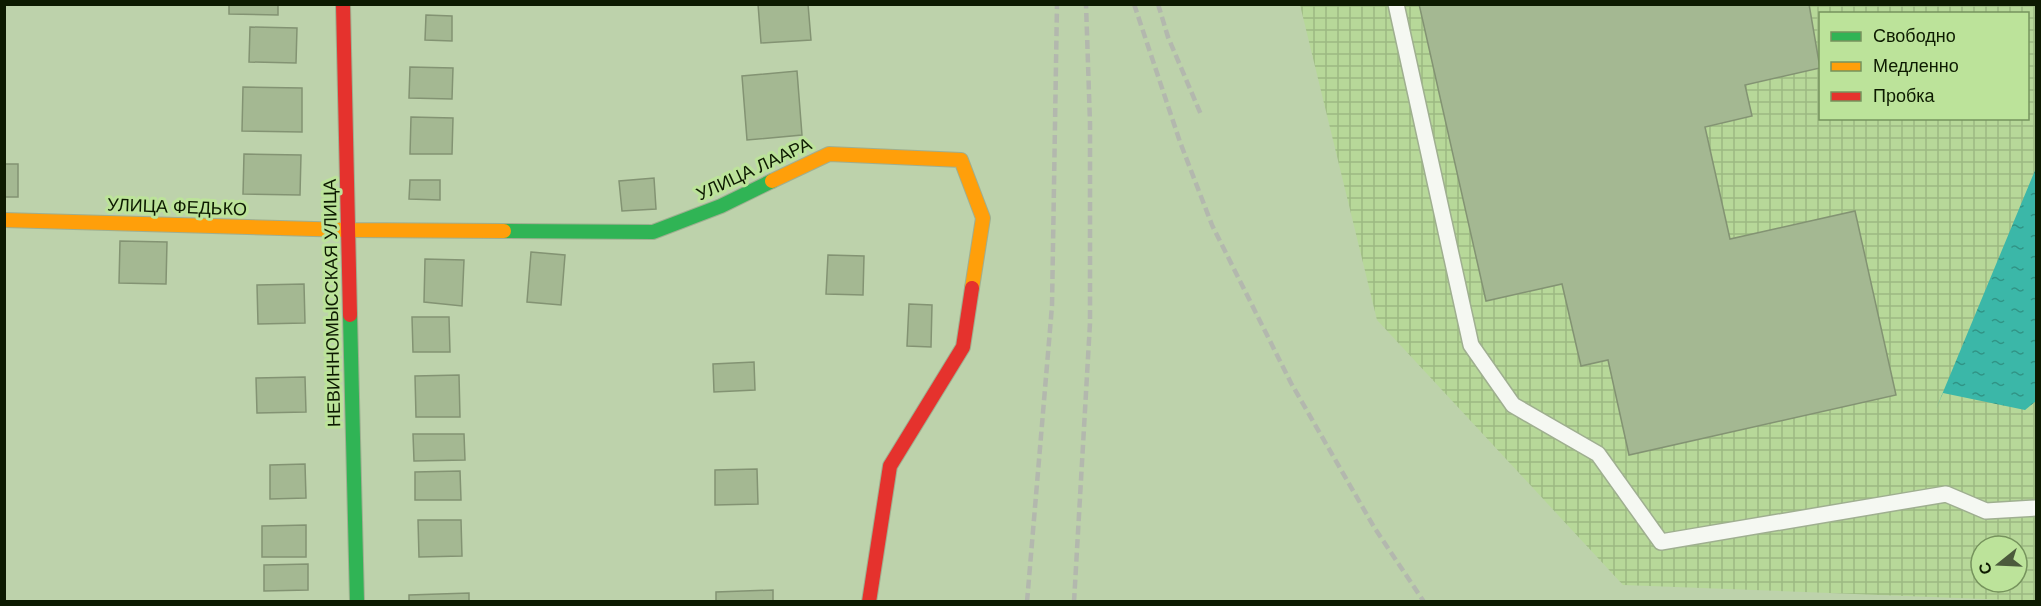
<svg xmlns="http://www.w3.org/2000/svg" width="2041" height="606" font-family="Helvetica,sans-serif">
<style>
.industrial{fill:url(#industrial-grid);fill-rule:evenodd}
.water{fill:url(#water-ripples)}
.building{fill:#a4b892;stroke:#839373;stroke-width:1.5}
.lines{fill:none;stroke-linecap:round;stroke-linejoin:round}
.lane-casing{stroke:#9faf90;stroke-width:18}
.fast-casing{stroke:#9faf90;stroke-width:16}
.slow-casing{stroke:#9faf90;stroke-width:16}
.jam-casing{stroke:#9faf90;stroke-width:16}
.lane{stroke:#f5f8f2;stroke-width:15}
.fast{stroke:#30b455;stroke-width:14}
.slow{stroke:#ff9f0a;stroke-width:14}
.jam{stroke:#e5322d;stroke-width:14}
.rail{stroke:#b3b8ae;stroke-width:4.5;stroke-dasharray:9 4.5;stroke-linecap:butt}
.labels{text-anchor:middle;stroke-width:6;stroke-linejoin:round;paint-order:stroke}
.street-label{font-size:18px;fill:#0d1a01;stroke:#bce39a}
</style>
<defs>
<pattern id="industrial-grid" width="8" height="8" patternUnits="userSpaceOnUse" patternTransform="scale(1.5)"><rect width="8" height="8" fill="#b7d899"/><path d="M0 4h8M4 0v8" fill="none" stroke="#9cb982"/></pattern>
<pattern id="water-ripples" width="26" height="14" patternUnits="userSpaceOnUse" patternTransform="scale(1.5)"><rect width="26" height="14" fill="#3bb7a8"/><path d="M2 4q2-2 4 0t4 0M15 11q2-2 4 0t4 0" fill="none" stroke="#309486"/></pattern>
</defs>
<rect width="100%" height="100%" fill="#bdd2ab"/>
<path class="industrial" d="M 1300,5 L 2036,5 L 2036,601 L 1623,585 L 1377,320 ZM 1820,14 L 2028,14 L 2028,118 L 1820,118 ZM 1981,546 L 2017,546 L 2017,582 L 1981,582 Z"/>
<path class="water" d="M 2036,168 L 2036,401 L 2025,410 L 1943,393 L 1936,409 Z"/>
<g class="building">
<path d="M 229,4 L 278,4 L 278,15 L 229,14 Z"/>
<path d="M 758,4 L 808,4 L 811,40 L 761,43 Z"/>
<path d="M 1419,4 L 1809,4 L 1820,68 L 1745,85 L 1752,116 L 1705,127 L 1730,239 L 1855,211 L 1896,395 L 1629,455 L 1608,360 L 1581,366 L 1562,284 L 1486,301 Z"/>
<path d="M 426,15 L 452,16 L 452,41 L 425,40 Z"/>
<path d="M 250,27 L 297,28 L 296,63 L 249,62 Z"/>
<path d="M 410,67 L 453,68 L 452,99 L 409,98 Z"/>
<path d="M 797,71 L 802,135 L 747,140 L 742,76 Z"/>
<path d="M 243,87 L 302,88 L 302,132 L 242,131 Z"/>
<path d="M 411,117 L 453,118 L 452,154 L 410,154 Z"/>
<path d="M 244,154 L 301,155 L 300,195 L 243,194 Z"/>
<rect x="4" y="164" width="14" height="33"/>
<path d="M 654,178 L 656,209 L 622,211 L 619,181 Z"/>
<path d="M 410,180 L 440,180 L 440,200 L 409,199 Z"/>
<path d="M 120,241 L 167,242 L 166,284 L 119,283 Z"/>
<path d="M 531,252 L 565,255 L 561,305 L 527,302 Z"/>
<path d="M 828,255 L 864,256 L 863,295 L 826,294 Z"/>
<path d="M 425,259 L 464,260 L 462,306 L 424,302 Z"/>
<path d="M 304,284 L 305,323 L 258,324 L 257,285 Z"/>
<path d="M 909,304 L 932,305 L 931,347 L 907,346 Z"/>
<path d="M 412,317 L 449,317 L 450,352 L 413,352 Z"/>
<path d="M 754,362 L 755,390 L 714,392 L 713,364 Z"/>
<path d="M 459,375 L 460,417 L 416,417 L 415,376 Z"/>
<path d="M 305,377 L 306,412 L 257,413 L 256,378 Z"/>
<path d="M 413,434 L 464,434 L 465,460 L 414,461 Z"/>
<path d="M 305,464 L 306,498 L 270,499 L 270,465 Z"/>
<path d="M 757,469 L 758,504 L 715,505 L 715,470 Z"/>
<path d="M 460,471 L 461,500 L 415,500 L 415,472 Z"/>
<path d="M 418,520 L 461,520 L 462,556 L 419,557 Z"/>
<path d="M 306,525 L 306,557 L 262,557 L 262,526 Z"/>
<path d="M 308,564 L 308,590 L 264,591 L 264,565 Z"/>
<path d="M 773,590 L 773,602 L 716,602 L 716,592 Z"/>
<path d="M 469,593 L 469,602 L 409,602 L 409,595 Z"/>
</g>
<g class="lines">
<defs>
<path id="lane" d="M 1396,4 L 1471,345 L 1513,405 L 1598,454 L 1661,542 L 1946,494 L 1986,511 L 2036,508"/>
<g id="fast">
<path d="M 504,231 L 653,232 L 721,206 L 772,181"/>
<path d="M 350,315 L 357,602"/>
</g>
<g id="slow">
<path d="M 772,181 L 829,154 L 961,160 L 983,218 L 972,288"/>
<path d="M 4,220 L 348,230 L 504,231"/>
</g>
<g id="jam">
<path d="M 343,4 L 350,315"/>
<path d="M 869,602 L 890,466 L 963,347 L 972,288"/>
</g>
</defs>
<use href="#lane" class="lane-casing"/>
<use href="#fast" class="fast-casing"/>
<use href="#slow" class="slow-casing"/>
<use href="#jam" class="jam-casing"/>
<use href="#lane" class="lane"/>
<use href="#fast" class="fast"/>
<use href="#slow" class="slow"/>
<use href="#jam" class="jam"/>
<g class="rail">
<path d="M 1134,4 L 1180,142 L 1212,225 L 1291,383 L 1374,527 L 1424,602"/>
<path d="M 1158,4 L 1168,37 L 1202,117"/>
<path d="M 1027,602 L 1052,306 L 1057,4"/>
<path d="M 1074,602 L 1090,323 L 1090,123 L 1086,4"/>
</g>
</g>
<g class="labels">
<g class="street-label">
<text transform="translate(754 169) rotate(-25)" y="6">УЛИЦА ЛААРА</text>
<text transform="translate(177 207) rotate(2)" y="6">УЛИЦА ФЕДЬКО</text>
<text transform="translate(332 303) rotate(-91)" y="6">НЕВИННОМЫССКАЯ УЛИЦА</text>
</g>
</g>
<rect width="2041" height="606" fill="none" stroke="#0d1a01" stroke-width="12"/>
<rect x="1819" y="12" width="210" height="108" fill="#bce39a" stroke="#76935d" stroke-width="1.5"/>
<rect x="1831" y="32" width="30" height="9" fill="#30b455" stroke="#76935d" stroke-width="1.5"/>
<text x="1873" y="42" font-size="18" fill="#0d1a01">Свободно</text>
<rect x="1831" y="62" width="30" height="9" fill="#ff9f0a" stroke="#76935d" stroke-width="1.5"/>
<text x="1873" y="72" font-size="18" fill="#0d1a01">Медленно</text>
<rect x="1831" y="92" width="30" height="9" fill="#e5322d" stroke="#76935d" stroke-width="1.5"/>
<text x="1873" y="102" font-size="18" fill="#0d1a01">Пробка</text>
<g transform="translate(1999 564) rotate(252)"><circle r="28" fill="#bce39a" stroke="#76935d" stroke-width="1.5"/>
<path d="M0-4.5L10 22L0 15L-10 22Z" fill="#4b5a3c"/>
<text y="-9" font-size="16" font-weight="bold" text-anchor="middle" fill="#0d1a01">С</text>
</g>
</svg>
